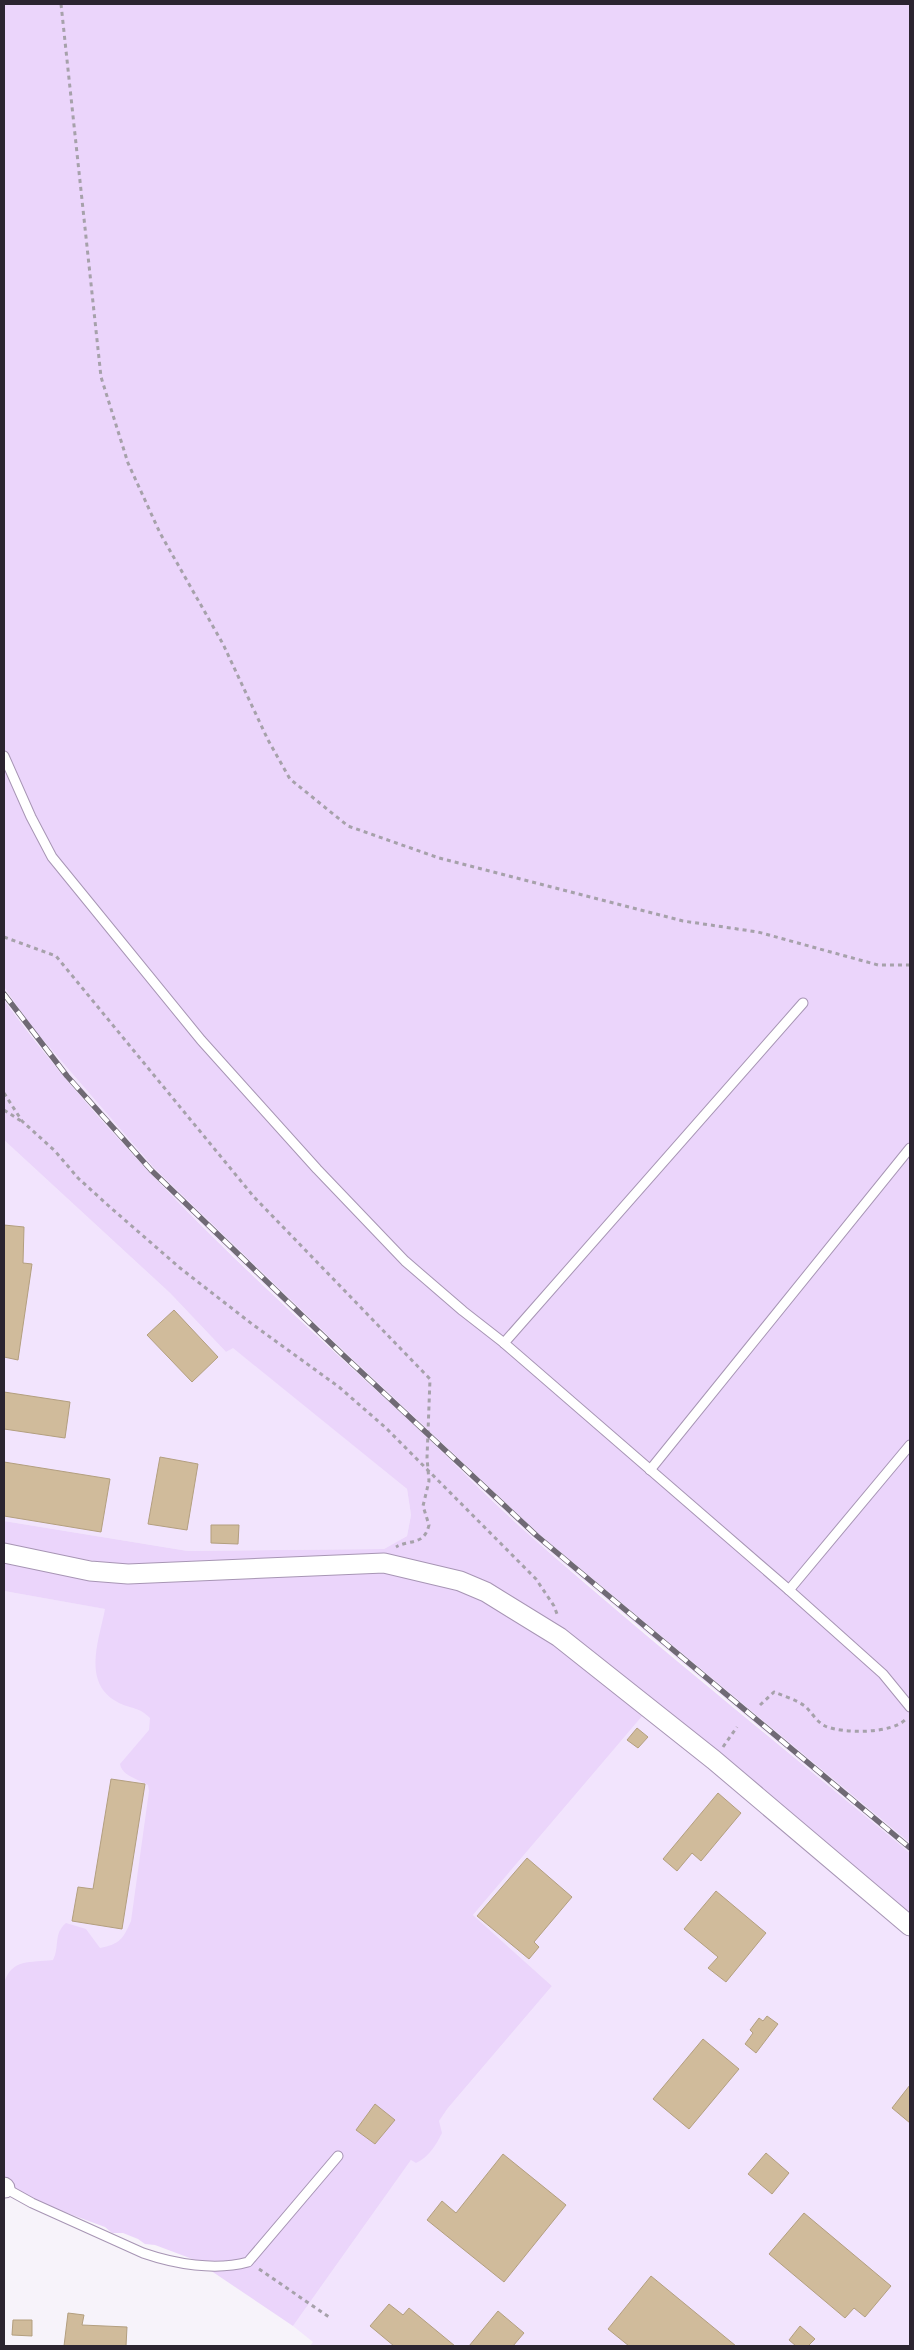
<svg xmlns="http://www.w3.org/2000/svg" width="914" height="2350" font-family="Montserrat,sans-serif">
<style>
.built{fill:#f2e4fd}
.green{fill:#ebd5fb}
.building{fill:#d0bb9b;stroke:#b39f7f}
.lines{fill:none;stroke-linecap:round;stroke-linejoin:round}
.lane-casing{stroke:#a795b4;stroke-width:11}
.street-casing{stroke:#a795b4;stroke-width:21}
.path{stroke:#a6a1aa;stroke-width:3;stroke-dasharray:4 4;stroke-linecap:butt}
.lane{stroke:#fff;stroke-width:9}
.street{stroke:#fff;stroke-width:19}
.rail-casing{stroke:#706a75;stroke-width:5.5}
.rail{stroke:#fff;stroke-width:4;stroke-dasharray:11;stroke-linecap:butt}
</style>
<rect width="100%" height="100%" fill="#f7f3fa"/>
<g class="built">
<path d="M 4,987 L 31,1026 L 154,1168 L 345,1352 L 539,1534 L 910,1843 L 910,1853 L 534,1539 L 240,1262 L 148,1173 L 64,1077 L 4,1000 Z"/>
<path d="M 4,1140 L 170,1293 L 226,1352 L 233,1347 L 407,1489 L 411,1515 L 407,1536 L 384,1549 L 188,1551 L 4,1521 Z"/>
<path d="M 4,1591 L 202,1626 L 120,2102 L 4,2092 Z"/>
<path d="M 644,1714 L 910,1936 L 910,2346 L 310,2346 L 313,2342 L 293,2326 L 448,2108 L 552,1986 L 473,1915 Z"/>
</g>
<g class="green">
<path d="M 4,4 L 910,4 L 910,1843 L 539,1534 L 345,1352 L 154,1168 L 31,1026 L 4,987 Z"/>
<path d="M 4,1000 C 114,1150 252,1277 389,1402 C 439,1447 485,1496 535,1540 C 657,1647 785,1749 910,1853 L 910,1917 L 568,1636 L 413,1564 L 133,1567 L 4,1547 L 4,1521 L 188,1551 L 384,1549 L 407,1536 L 411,1515 L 407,1489 L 233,1348 L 226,1352 L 170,1293 L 4,1140 Z"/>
<path d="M 4,1561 L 89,1578 L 383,1570 L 458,1588 L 483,1599 L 561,1646 L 644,1714 L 473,1915 L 552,1986 L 448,2108 L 439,2121 L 442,2133 C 436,2145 429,2157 416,2163 L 411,2160 L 293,2326 L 195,2260 L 155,2245 L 145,2244 L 138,2239 L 123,2233 L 112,2233 L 105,2227 L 7,2191 L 4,2185 L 4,1983 C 12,1958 30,1963 53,1960 C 60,1947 53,1934 66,1923 L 86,1929 L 100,1948 C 120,1944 123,1939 131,1921 L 149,1791 L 148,1785 C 138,1779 122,1776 120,1764 L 149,1730 L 150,1718 C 139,1707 132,1709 119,1703 C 81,1684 99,1641 105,1609 L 4,1591 Z"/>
</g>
<g class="building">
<path d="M 4,1225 L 24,1227 L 23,1263 L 32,1264 L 18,1360 L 4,1357 Z"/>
<path d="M 174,1310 L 218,1357 L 192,1382 L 147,1335 Z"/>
<path d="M 4,1392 L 70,1402 L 65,1438 L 4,1429 Z"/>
<path d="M 160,1457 L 198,1464 L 187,1530 L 148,1524 Z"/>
<path d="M 4,1462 L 110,1479 L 101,1532 L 4,1516 Z"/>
<path d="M 211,1525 L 239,1525 L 238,1544 L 211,1543 Z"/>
<path d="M 637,1728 L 648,1737 L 638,1748 L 627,1740 Z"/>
<path d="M 111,1779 L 145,1784 L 122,1929 L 72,1921 L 78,1887 L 93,1889 Z"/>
<path d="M 718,1793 L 741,1813 L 701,1861 L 692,1853 L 677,1871 L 663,1859 Z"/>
<path d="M 527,1858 L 572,1897 L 534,1942 L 539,1947 L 529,1959 L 477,1916 Z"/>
<path d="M 716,1891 L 766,1933 L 726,1982 L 708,1968 L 718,1957 L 684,1929 Z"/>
<path d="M 767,2016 L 778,2024 L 756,2053 L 745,2044 L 753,2033 L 750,2030 L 759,2018 L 763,2021 Z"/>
<path d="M 703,2039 L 739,2069 L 689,2129 L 653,2099 Z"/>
<path d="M 910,2085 L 910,2123 L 892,2108 Z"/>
<path d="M 375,2104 L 395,2120 L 375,2144 L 356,2130 Z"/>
<path d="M 766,2153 L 789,2173 L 772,2194 L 748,2174 Z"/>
<path d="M 503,2154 L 566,2205 L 504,2282 L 427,2220 L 442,2201 L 456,2213 Z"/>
<path d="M 804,2213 L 891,2286 L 865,2317 L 854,2308 L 845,2318 L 769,2254 Z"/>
<path d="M 651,2276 L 736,2346 L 629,2346 L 608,2329 Z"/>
<path d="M 389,2304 L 403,2315 L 409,2308 L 455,2346 L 394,2346 L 370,2326 Z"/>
<path d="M 498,2311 L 524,2333 L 513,2346 L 469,2346 Z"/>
<path d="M 68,2313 L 84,2315 L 82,2325 L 127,2327 L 126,2346 L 64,2346 Z"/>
<path d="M 13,2320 L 32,2320 L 32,2336 L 12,2335 Z"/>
<path d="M 800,2326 L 815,2339 L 808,2346 L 796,2346 L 789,2340 Z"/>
</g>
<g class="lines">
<defs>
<g id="lane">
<path d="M 4,756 L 31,817 L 52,857 L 201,1040 L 317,1169 L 405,1261 L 463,1311 L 504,1343 L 789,1590 L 883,1674 L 910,1707"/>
<path d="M 504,1343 L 803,1003"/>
<path d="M 650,1470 L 910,1148"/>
<path d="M 789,1590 L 910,1445"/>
<path d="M 5,2188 L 32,2203 L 143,2253 C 175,2264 215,2271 248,2262 L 338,2156"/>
</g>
<g id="street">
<path d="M 4,1553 L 90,1571 L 128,1574 L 384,1563 L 460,1581 L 486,1592 L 559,1637 L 714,1760 L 910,1926"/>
<path d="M 4,2187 L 5,2188"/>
</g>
</defs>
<use href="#lane" class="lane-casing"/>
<use href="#street" class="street-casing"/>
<g class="path">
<path d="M 61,4 L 101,377 L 128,463 L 160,533 L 223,644 L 268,740 L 290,779 L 348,826 L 439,858 L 683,921 L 758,932 L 878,965 L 910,965"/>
<path d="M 4,937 L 56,956 L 254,1197 L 430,1379 L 427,1458 L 429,1481 L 423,1506 L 429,1525 C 424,1546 410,1539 396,1547"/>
<path d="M 4,1093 L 22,1121 L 55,1151 L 78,1178 L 111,1208 L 180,1268 L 252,1324 L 339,1387 L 386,1428 L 536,1579 L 554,1606 L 557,1614"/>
<path d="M 4,1110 L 21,1121"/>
<path d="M 760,1705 L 774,1692 C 784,1696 797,1700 806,1707 C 812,1713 817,1722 825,1726 C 843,1734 892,1734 906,1719"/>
<path d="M 723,1747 L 737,1727"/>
<path d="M 259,2269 L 329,2317"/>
</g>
<use href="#lane" class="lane"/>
<use href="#street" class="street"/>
<defs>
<path id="rail" d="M 4,994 L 67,1076 L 151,1170 L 342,1354 L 537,1536 L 910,1848"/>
</defs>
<use href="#rail" class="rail-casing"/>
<use href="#rail" class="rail"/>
</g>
<rect width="914" height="2350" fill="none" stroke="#2b2430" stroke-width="10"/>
</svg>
